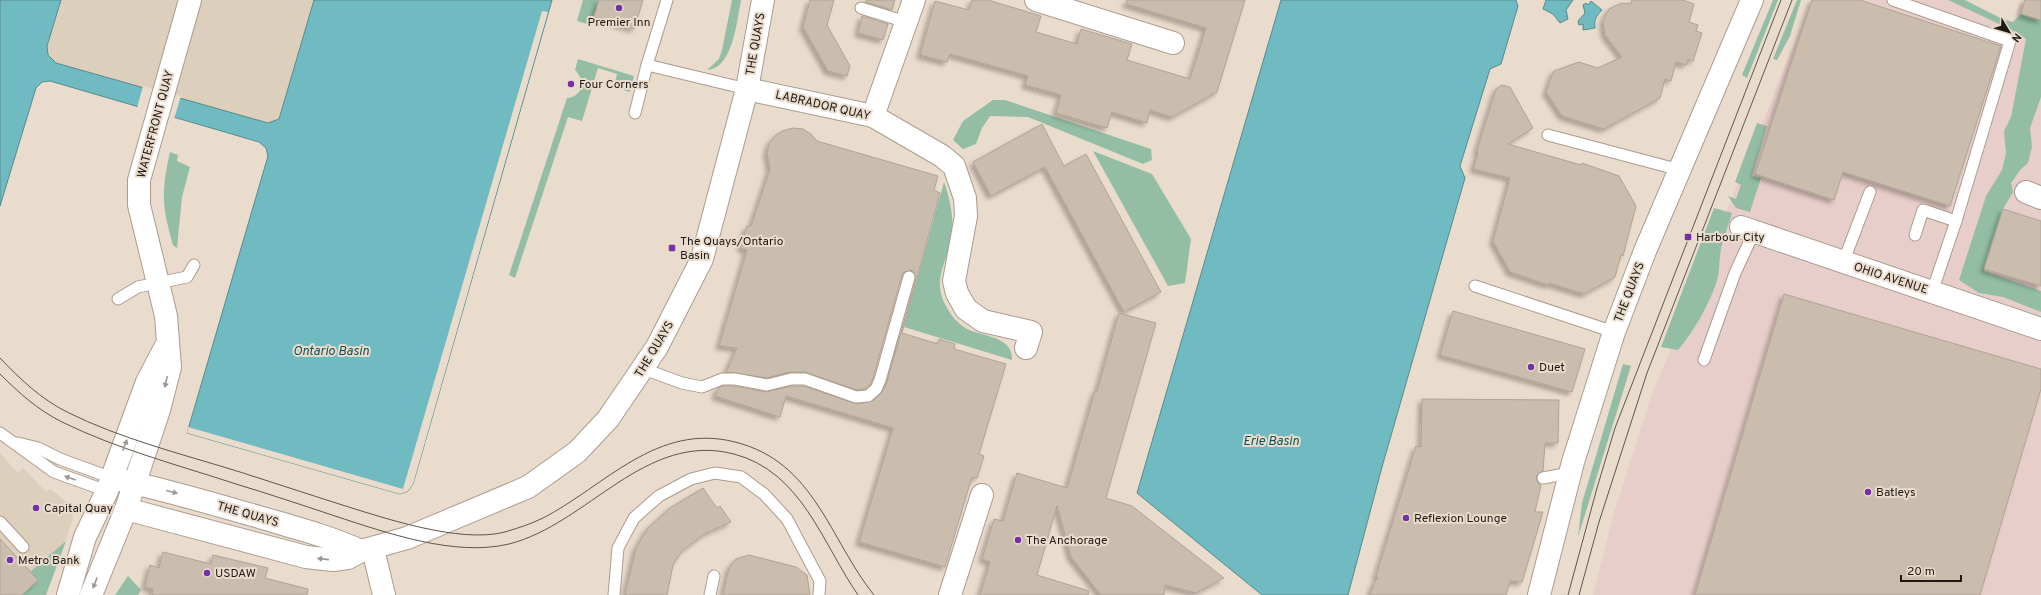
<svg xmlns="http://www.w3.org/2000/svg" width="2041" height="595" font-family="Overpass,sans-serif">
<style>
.commercial{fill:#dccfbc}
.industrial{fill:#e8ceca}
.green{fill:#94bda5}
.water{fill:#6fbbc1;stroke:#578a8d}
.pier{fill:#eadccd}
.building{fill:#cbbdae;stroke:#b1a394;filter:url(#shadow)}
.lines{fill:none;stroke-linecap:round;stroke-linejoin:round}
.lane-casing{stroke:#aa9c8e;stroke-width:13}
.street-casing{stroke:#aa9c8e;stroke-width:24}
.lane{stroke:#fff;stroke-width:11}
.street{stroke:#fff;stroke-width:22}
.tram{stroke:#5d564d;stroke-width:1}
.oneway{fill:#9a9895}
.poi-dot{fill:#7331a5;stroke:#eadccd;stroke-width:1.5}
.labels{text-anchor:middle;stroke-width:4;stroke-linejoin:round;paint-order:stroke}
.poi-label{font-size:12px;fill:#1e1913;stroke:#eadccd;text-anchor:start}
.street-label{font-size:12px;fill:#1e1913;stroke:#eadccd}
.water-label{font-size:13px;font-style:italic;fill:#0b5056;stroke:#eadccd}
</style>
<defs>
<filter id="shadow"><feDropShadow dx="-3.5" dy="3.5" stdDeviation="2" flood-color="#0004"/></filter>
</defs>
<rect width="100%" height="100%" fill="#eadccd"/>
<g class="commercial">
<path d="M 61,0 L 314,0 L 279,119 L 268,123 L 56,63 L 48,55 L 47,46 Z"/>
<path d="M 0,453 L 18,473 L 23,468 L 46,492 L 50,489 L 71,505 L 73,519 L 46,595 L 0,595 Z"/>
</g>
<path class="industrial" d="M 1812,0 L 1961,0 L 2013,22 L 2021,0 L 2041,0 L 2041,595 L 1593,595 L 1614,512 L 1651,397 Z"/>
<g class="green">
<path d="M 583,0 L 599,0 L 591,25 L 577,21 Z"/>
<path d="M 732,0 L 741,0 C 737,20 733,69 707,70 L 719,59 L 722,50 Z"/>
<path d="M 1773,0 L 1778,0 L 1747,78 L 1742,75 Z"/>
<path d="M 1797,0 L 1801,0 L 1790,36 L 1777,60 L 1773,59 Z"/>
<path d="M 1948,0 L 1965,0 L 2004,20 L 2013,22 L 2021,14 L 2041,20 L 2041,97 L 2030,128 L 2032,147 L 2028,163 L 2021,169 L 2011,183 L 2013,192 L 2003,209 L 1984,271 L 2041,291 L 2041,312 L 2003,297 L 1979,293 L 1959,280 L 1986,196 L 2002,170 L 2006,154 L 2004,131 L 2011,117 L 2026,39 L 2012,30 Z"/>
<path d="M 578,59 L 634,76 L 630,92 L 614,87 L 617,74 L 598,68 L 582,121 L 568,117 L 515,278 L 509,275 L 567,98 C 583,97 586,80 575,70 Z"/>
<path d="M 993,100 L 1005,100 L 1151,149 L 1152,160 L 1143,164 L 1028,117 L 990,116 L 982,128 L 976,144 L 963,149 L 953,140 L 963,121 Z"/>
<path d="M 1757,123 L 1767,126 L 1752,176 L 1761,178 L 1750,212 L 1736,208 L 1728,196 L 1736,199 L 1741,185 L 1735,182 Z"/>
<path d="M 1093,151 L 1152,174 L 1191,239 L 1185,283 L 1168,286 Z"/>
<path d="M 170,152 L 178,155 L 177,161 L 190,167 L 182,197 L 177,248 L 173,245 C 162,206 161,192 170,152 Z"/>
<path d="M 944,182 C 950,199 954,217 952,236 C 948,262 931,279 946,306 C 951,316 959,325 969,330 C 986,337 1013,337 1012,360 L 904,327 Z"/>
<path d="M 1714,208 L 1732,213 C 1729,224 1724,236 1721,248 C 1719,260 1720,272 1716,284 C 1707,308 1694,331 1678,350 L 1661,347 Z"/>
<path d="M 1623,364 L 1631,366 L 1578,537 L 1582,503 Z"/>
<path d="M 66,541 L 46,595 L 22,595 L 30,572 Z"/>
<path d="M 128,576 L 141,590 L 138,595 L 115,595 Z"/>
</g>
<g class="water">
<path d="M 0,0 L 61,0 L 47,46 L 48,55 L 56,63 L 268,123 L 279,119 L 314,0 L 552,0 L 413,484 L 408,491 L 400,494 L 187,433 L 268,156 L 266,148 L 259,142 L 50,81 L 42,82 L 36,88 L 0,206 Z"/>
<path d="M 1281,0 L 1516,0 L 1518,6 L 1501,64 L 1490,69 L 1460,166 L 1465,178 L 1382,467 L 1348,595 L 1262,595 L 1137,493 Z"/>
<path d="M 1546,0 L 1573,0 L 1566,10 L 1568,19 L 1560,23 L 1553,14 L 1543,9 Z"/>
<path d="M 1591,1 L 1602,10 C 1596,16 1594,20 1595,28 L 1583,30 L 1583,24 L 1579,25 L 1578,21 L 1585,13 L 1583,5 L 1586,3 L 1588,5 Z"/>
</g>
<g class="pier">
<path d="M 542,11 L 548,12 L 413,484 L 408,491 L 400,494 L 187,433 L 188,427 L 403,489 Z"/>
<path d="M 143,86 L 181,96 L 174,119 L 137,108 Z"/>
</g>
<g class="building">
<path d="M 599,0 L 643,0 L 634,29 L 594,17 Z"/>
<path d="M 810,0 L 834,0 L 827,25 L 850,66 L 847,76 L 828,71 L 803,27 Z"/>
<path d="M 866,0 L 895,0 L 892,10 L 866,2 Z"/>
<path d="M 972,0 L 988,0 L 1041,16 L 1036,32 L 1077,44 L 1081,29 L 1132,44 L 1127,60 L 1190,79 L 1206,28 L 1126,4 L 1127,0 L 1245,0 L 1217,92 L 1172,117 L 1150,110 L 1147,123 L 1112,112 L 1107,128 L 1056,113 L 1061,95 L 1025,85 L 1028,76 L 950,54 L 947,62 L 920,55 L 935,1 L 969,10 Z"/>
<path d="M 1632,0 L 1683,0 L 1694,4 L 1689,22 L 1698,25 L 1696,31 L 1702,33 L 1693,61 L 1688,59 L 1686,65 L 1676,62 L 1671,81 L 1665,79 L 1660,98 L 1604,129 L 1562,116 L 1546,92 L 1552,75 L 1554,71 L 1579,62 L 1598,68 L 1622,57 L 1605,35 L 1603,21 L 1609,9 L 1621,3 L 1631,4 Z"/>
<path d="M 1812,0 L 1860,0 L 2001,46 L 1950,206 L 1843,172 L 1834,200 L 1755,174 Z"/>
<path d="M 2025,0 L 2041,0 L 2041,20 L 2021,14 Z"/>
<path d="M 862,16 L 888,24 L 883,40 L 858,33 Z"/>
<path d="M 1502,85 L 1510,87 L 1533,128 L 1508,144 L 1581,165 L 1582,163 L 1619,176 L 1636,206 L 1623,256 L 1621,255 L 1615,277 L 1584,294 L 1549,283 L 1548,285 L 1510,272 L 1493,241 L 1510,178 L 1473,169 L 1478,154 L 1477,150 L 1496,89 Z"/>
<path d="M 1042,124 L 1064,166 L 1086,154 L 1161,292 L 1124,312 L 1045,167 L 991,196 L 973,162 Z"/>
<path d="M 793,128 L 803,129 L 811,134 L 817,141 L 938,176 L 934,190 L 940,193 L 902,333 L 938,344 L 939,339 L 955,344 L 954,349 L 1006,364 L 979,454 L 984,456 L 977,478 L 972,477 L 945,567 L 859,542 L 893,428 L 786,396 L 780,417 L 715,396 L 718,388 L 723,386 L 734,386 L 766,392 L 792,386 L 804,386 L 857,404 L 873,401 L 882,392 L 887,382 L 916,279 L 914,272 L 911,270 L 904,272 L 902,275 L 873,378 L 870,385 L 865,389 L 857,390 L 805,372 L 789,372 L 767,378 L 726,372 L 737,348 L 719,346 L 747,250 L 740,248 L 747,226 L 751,226 L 770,169 L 767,153 L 769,144 L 775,136 L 782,131 Z"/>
<path d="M 2003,209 L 2041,221 L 2041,286 L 1984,269 Z"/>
<path d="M 1784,294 L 2041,369 L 2041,389 L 1980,595 L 1695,595 Z"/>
<path d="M 1453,311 L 1585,349 L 1572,392 L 1440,355 Z"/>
<path d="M 1119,313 L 1156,323 L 1106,498 L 1132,506 L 1224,578 L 1196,593 L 1165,585 L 1164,595 L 1101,595 L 1071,557 L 1057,506 L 1037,575 L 1089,591 L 1088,595 L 980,595 L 990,562 L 982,559 L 994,519 L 1003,521 L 1017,473 L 1067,488 L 1095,391 L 1097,391 Z"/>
<path d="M 1422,399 L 1559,400 L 1558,443 L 1545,443 L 1543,471 L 1536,476 L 1537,482 L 1541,485 L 1535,512 L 1543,512 L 1522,582 L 1510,581 L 1506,595 L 1370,595 L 1374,583 L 1378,578 L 1376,576 L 1416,446 L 1421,447 Z"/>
<path d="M 703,488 L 717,508 L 720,506 L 731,522 L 706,533 L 682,551 L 673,565 L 667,595 L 625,595 L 636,548 L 647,529 L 670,508 Z"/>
<path d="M 0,539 L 38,580 L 22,595 L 0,595 Z"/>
<path d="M 163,552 L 211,564 L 213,555 L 268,568 L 265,578 L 308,589 L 307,595 L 152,595 L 153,589 L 145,587 L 150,565 L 159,568 Z"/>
<path d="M 749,555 L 796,567 L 807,575 L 810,595 L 723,595 L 729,568 L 736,559 Z"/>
</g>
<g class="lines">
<defs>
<g id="lane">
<path d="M 1893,0 L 2010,41 L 1956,221 L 1932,292"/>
<path d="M 861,8 L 906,22"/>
<path d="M 647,65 L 747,89"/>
<path d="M 635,113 L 647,65 L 667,0"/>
<path d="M 1548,135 L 1680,170"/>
<path d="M 1915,235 L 1923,210 L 1956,221"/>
<path d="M 1843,263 L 1870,192"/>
<path d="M 1475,286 L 1614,332"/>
<path d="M 118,299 L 138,287 L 187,277 L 194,265"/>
<path d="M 1704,360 L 1735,273 L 1754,232"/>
<path d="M 644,369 L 682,383 L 702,387 L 722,379 L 735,379 L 767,385 L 791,379 L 805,379 L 856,397 L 868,396 L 876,389 L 880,380 L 909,277"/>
<path d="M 0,433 L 54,472 L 107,491"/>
<path d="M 18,443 L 38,448 L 60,459 L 112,478"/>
<path d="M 1543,478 L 1570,473"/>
<path d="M 0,522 L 23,547"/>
<path d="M 614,595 L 618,548 L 634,518 L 659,496 L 691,479 L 715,473 L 741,477 L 764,494 L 787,519 L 820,581 L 819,595"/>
<path d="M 710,595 L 714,576"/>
</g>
<g id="street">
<path d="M 1036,0 L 1173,43"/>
<path d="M 747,89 L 873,116 L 942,156 L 954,166 L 965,198 L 966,216 L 954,281 L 957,293 L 966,309 L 983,321 L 1031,332 L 1026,348"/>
<path d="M 873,116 L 914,0"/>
<path d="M 2026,192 L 2041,198"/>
<path d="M 1741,227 L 2041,329"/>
<path d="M 120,480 C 167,490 213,504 259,517 C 293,527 328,536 361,551"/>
<path d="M 126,509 L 306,557 L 333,560 L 348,558 L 361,551 L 407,538 L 528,487 L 577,452 L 608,419 L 657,347 L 702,259 L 747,89 L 763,0"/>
<path d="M 373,549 L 384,595"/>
<path d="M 68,595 L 85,537 L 107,491 L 147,382 L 166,346"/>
<path d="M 91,595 L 126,509 L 159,410 L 170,367 L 166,316 L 139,205 L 139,180 L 190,0"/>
<path d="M 950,595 L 982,495"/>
<path d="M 1539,595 L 1573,462 L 1614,332 L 1645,251 L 1752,0"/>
</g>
</defs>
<use href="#lane" class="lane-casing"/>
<use href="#street" class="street-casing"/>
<use href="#lane" class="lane"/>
<use href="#street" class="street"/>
<g class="tram">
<path d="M 0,358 C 20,379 41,399 67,412 C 121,439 182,454 240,472 C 272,482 304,493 336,503 C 381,517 459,544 505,532 C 518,528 531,524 543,518 C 605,486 657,422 735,442 C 815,462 829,539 874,595"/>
<path d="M 0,374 C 19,393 38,410 62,422 C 117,449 178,465 236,484 C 269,494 302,505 335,516 C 387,533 455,557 509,544 C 588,524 645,431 734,454 C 802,472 822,543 858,595"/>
<path d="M 1568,595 L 1597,488 L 1615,428 L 1781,0"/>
<path d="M 1579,595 L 1599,522 L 1647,373 L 1792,0"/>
</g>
</g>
<defs><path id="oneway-solid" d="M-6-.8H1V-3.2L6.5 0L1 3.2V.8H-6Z"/></defs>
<g class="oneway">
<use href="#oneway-solid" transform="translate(166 382) rotate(102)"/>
<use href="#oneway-solid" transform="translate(125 445) rotate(-69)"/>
<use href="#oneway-solid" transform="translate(70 478) rotate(-160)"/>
<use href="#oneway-solid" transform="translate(172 492) rotate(14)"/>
<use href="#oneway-solid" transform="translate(323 559) rotate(-174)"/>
<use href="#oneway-solid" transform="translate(95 583) rotate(111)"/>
</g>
<g class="poi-dot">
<circle cx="619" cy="8" r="4"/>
<circle cx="571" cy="84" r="4"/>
<rect x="1684" y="233" width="8" height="8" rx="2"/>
<rect x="668" y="244" width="8" height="8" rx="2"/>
<circle cx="1531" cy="367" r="4"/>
<circle cx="1868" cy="492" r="4"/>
<circle cx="36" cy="508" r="4"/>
<circle cx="1406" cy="518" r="4"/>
<circle cx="1018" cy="540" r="4"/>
<circle cx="10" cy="560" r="4"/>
<circle cx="207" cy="573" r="4"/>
</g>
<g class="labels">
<g class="poi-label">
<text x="619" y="26" text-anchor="middle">Premier Inn</text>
<text x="579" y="88">Four Corners</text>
<text x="1696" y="241">Harbour City</text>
<text x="680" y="245">The Quays/Ontario<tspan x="680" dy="14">Basin</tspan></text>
<text x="1539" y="371">Duet</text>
<text x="1876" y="496">Batleys</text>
<text x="44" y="512">Capital Quay</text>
<text x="1414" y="522">Reflexion Lounge</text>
<text x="1026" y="544">The Anchorage</text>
<text x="18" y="564">Metro Bank</text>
<text x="215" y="577">USDAW</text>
</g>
<g class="street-label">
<text transform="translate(755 44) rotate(-80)" y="4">THE QUAYS</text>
<text transform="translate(823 105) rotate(13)" y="4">LABRADOR QUAY</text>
<text transform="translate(155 124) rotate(-75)" y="4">WATERFRONT QUAY</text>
<text transform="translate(1891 278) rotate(18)" y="4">OHIO AVENUE</text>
<text transform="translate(1629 292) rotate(-69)" y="4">THE QUAYS</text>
<text transform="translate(654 349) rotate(-59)" y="4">THE QUAYS</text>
<text transform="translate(248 514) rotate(16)" y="4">THE QUAYS</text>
</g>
<g class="water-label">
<text x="331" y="355">Ontario Basin</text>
<text x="1271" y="445">Erie Basin</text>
</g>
</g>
<g transform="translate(2009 32) rotate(128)" stroke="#eadccd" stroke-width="3" paint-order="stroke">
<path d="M0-3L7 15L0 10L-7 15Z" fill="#1e1913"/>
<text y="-6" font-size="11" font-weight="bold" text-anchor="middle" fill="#1e1913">N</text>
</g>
<path d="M1901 575v6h60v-6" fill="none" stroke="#1e1913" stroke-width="2"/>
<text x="1907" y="575" font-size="12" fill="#1e1913" stroke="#eadccd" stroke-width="3" paint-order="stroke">20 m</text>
</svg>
